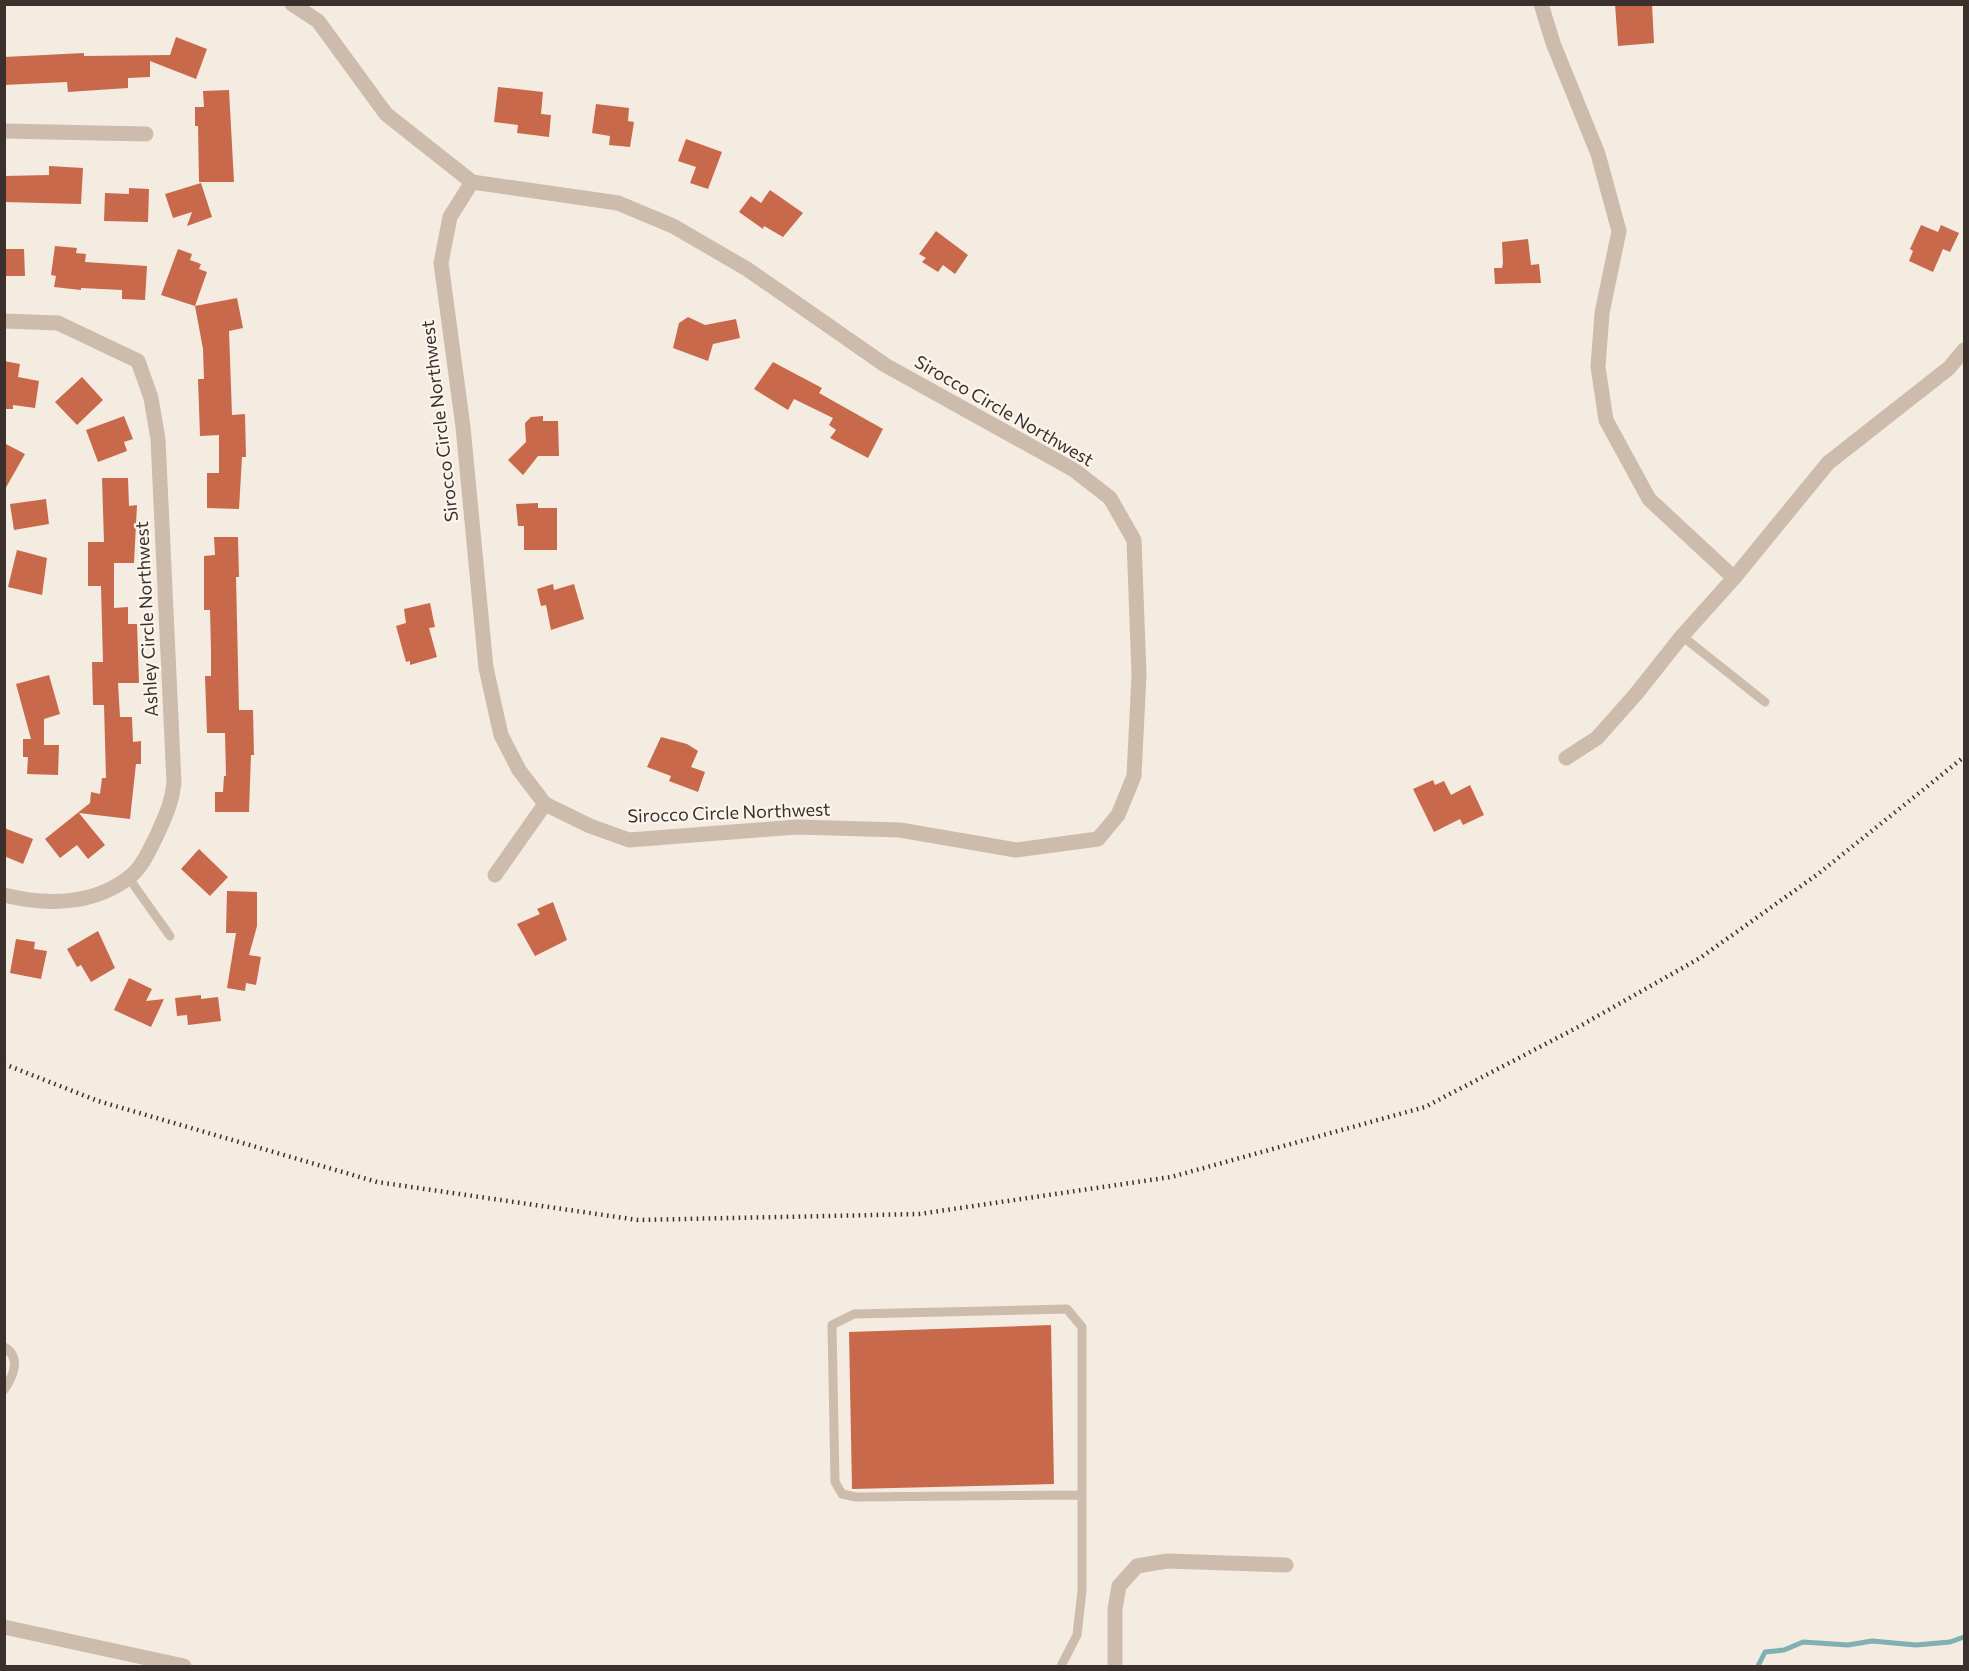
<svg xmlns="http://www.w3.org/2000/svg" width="1969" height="1671" font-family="Commissioner,sans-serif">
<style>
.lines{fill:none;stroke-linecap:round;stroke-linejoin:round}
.stream{stroke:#7fb0b2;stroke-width:5}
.building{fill:#c8694b}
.service{stroke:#cdbbac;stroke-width:9}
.minor{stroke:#cdbbac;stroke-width:15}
.tertiary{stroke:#cdbbac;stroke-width:15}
.rail{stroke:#3b302b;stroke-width:4.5;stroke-dasharray:1.5 4.5;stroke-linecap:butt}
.labels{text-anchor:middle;stroke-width:4.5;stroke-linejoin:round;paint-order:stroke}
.street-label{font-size:18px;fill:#3b302b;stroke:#fbf5ee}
</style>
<rect width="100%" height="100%" fill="#f4ebe1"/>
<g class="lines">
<path class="stream" d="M 1758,1666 L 1765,1652 L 1784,1650 L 1803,1642 L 1848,1645 L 1872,1641 L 1916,1645 L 1950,1642 L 1964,1637"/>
</g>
<g class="building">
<path d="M 1615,4 L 1652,4 L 1654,43 L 1618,46 Z"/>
<path d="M 176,37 L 207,49 L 196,79 L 150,61 L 150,77 L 128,78 L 128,88 L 68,92 L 67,82 L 4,85 L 4,57 L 84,53 L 84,56 L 170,55 Z"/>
<path d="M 498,87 L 543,92 L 541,114 L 551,115 L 549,137 L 517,133 L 518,125 L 494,122 Z"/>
<path d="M 229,90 L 234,182 L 199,182 L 198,126 L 195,126 L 195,107 L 204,107 L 203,91 Z"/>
<path d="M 596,104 L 629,108 L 628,121 L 634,122 L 630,147 L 609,145 L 610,136 L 592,133 Z"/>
<path d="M 686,139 L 722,152 L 708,189 L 690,183 L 696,167 L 678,161 Z"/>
<path d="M 49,166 L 83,168 L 81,204 L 4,202 L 4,176 L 49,175 Z"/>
<path d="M 201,183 L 212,217 L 187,226 L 192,212 L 173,218 L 165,194 Z"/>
<path d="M 129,188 L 149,189 L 148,222 L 104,221 L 105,193 L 129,194 Z"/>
<path d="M 770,190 L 803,213 L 783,237 L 764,226 L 763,229 L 739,212 L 751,196 L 761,203 Z"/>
<path d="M 1921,225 L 1938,232 L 1941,225 L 1959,233 L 1950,252 L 1943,249 L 1933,272 L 1909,261 L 1913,251 L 1910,249 Z"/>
<path d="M 936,231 L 968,255 L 955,274 L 943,265 L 938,272 L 922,262 L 926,258 L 919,254 Z"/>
<path d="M 1528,239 L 1531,265 L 1539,264 L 1541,283 L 1495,284 L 1494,268 L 1502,268 L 1503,263 L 1502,242 Z"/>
<path d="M 55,246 L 77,248 L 76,253 L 86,254 L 85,262 L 147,266 L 145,300 L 122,299 L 122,290 L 81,288 L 81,290 L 54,287 L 56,276 L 51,275 Z"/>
<path d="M 4,249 L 24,249 L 25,276 L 4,276 Z"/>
<path d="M 178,249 L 192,254 L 190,260 L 201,264 L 199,269 L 207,272 L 195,306 L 237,298 L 243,328 L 229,331 L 232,415 L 245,414 L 246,457 L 242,457 L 239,509 L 207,508 L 207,473 L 219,473 L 219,435 L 200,436 L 198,379 L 204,379 L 203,349 L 195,306 L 161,295 Z"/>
<path d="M 688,317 L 705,325 L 736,319 L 740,338 L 713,344 L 708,361 L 673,348 L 679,323 Z"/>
<path d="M 4,361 L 20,364 L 18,377 L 39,381 L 35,408 L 13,405 L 13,409 L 4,409 Z"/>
<path d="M 773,362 L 822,388 L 819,393 L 883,429 L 868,458 L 830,438 L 836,430 L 829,425 L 833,418 L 794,399 L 788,410 L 754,389 Z"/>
<path d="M 82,377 L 103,400 L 77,425 L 55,402 Z"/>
<path d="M 124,416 L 133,439 L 124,442 L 127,451 L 98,462 L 86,430 Z"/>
<path d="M 543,416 L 543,421 L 558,421 L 559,456 L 538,456 L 523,475 L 508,460 L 526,442 L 525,423 L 531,417 Z"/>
<path d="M 4,443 L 25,454 L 4,491 Z"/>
<path d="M 102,478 L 128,478 L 129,506 L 137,505 L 134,563 L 114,563 L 114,608 L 128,607 L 128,624 L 137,624 L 139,683 L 118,683 L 120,717 L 132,717 L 133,742 L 141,741 L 141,764 L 136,764 L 130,819 L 79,813 L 105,845 L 88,859 L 77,845 L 60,858 L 45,839 L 90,803 L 91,792 L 100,794 L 102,778 L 106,778 L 104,705 L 93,705 L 92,662 L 103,662 L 101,586 L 88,586 L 88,542 L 104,542 Z"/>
<path d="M 46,499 L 49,524 L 14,530 L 10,504 Z"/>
<path d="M 538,503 L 538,508 L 557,508 L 557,550 L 524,550 L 524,526 L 518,526 L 516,504 Z"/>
<path d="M 214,537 L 238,537 L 239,577 L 236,577 L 239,710 L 253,710 L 254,755 L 251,755 L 249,812 L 215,812 L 215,792 L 223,792 L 224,776 L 226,776 L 225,733 L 207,733 L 205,676 L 211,676 L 211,651 L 210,610 L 204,610 L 204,556 L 215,555 Z"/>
<path d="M 17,550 L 47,558 L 42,595 L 8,587 Z"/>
<path d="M 553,584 L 554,590 L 574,584 L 584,619 L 551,630 L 546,605 L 541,606 L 537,589 Z"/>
<path d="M 430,603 L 435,627 L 429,628 L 437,657 L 410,665 L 410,661 L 406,662 L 396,626 L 406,623 L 404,609 Z"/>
<path d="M 49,675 L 60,714 L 44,719 L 44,745 L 59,745 L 58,775 L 27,774 L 28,757 L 23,757 L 23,739 L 31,739 L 16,684 Z"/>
<path d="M 661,737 L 687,744 L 698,751 L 691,767 L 705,772 L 698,792 L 669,781 L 671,776 L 647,767 Z"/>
<path d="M 1433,780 L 1435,785 L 1444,781 L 1451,795 L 1470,785 L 1484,815 L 1463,825 L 1460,819 L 1434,832 L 1413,789 Z"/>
<path d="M 4,828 L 33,839 L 23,864 L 4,856 Z"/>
<path d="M 199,849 L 228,877 L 210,896 L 181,869 Z"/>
<path d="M 227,891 L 257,892 L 257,926 L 249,955 L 261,957 L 256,985 L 246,983 L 245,991 L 227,988 L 236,933 L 226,933 Z"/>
<path d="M 553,902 L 567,940 L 535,956 L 517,924 L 540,914 L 537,909 Z"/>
<path d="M 98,931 L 115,968 L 91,982 L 81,965 L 77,967 L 67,949 Z"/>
<path d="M 16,939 L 35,942 L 34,949 L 47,951 L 41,979 L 10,973 Z"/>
<path d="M 129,978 L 152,989 L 146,1001 L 164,999 L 151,1027 L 114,1010 Z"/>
<path d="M 201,995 L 201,999 L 218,997 L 221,1021 L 188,1025 L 187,1015 L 177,1016 L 175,998 Z"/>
<path d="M 1051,1325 L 1054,1484 L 852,1489 L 849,1332 Z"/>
</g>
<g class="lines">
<g class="service">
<path d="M 1682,636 L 1765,702"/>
<path d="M 128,877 L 170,936"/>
<path d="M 4,1347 C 22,1357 13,1377 4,1390"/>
<path d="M 1061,1666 L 1077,1635 L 1082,1591 L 1082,1327 L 1067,1309 L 854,1314 L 832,1325 L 835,1482 L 842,1494 L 856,1497 L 1082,1495"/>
</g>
<g class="minor">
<path d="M 292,4 L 318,21 L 386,114 L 472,182 L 618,203 L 673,226 L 747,269 L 885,365 L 1074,470 L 1110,498 L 1134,540 L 1139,675 L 1134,776 L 1118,815 L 1098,839 L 1016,850 L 900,830 L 797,827 L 629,840 L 590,826 L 545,804 L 519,770 L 501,735 L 486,668 L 463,427 L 441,263 L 450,217 L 472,182"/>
<path d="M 1541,4 L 1553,43 L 1598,154 L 1619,231 L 1602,313 L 1598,367 L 1606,420 L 1649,499 L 1734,578"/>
<path d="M 4,131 L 146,134"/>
<path d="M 4,321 L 58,323 L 138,361 L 151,398 L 158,439 L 174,783 C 172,803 165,817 157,835 C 150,849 143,865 132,875 C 96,905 48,906 4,895"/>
<path d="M 1566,758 L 1597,738 L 1636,694 L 1682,636 L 1734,578 L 1828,463 L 1949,368 L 1964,350"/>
<path d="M 495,875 L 545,804"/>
<path d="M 1115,1666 L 1115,1609 L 1119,1586 L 1137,1566 L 1167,1561 L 1286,1565"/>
</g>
<path class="tertiary" d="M 4,1627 L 184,1666"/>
<path class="rail" d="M 4,1064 L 98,1101 L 377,1182 L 638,1220 L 919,1214 L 1171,1177 L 1425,1107 L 1580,1026 L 1700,958 L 1818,874 L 1964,757"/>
</g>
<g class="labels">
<g class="street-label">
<text transform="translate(1004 411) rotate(30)" y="6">Sirocco Circle Northwest</text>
<text transform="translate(440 421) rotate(-97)" y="6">Sirocco Circle Northwest</text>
<text transform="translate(147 619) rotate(-93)" y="6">Ashley Circle Northwest</text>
<text transform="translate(729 813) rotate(-2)" y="6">Sirocco Circle Northwest</text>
</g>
</g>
<rect width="1969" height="1671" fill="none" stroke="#3b302b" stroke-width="12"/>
</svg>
